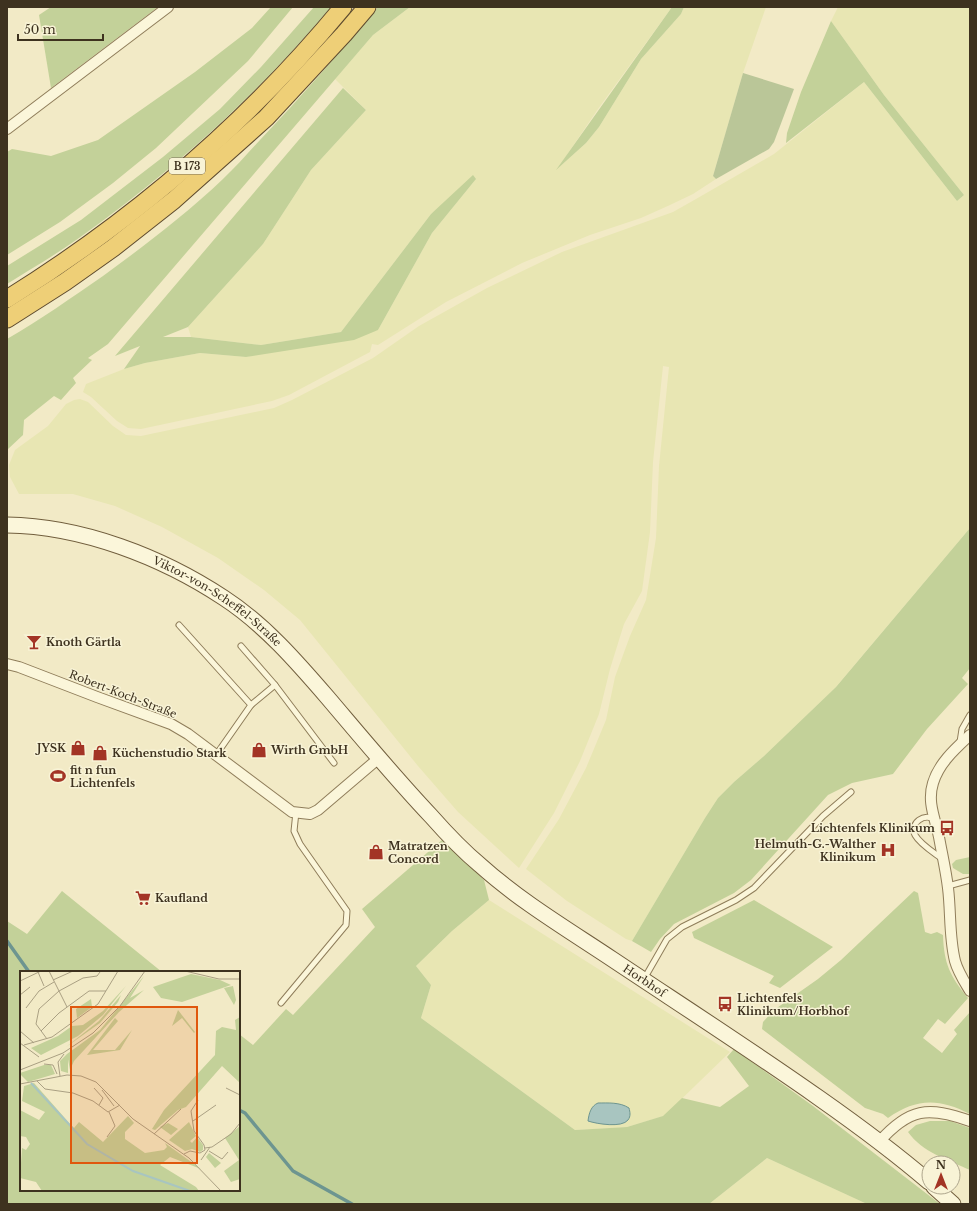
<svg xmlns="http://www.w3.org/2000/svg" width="977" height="1211" font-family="'Libre Baskerville',serif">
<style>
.farmland{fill:#e8e6b3}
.green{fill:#c3d199}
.cemetery{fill:#bac698}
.water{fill:#a8c5c0;stroke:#6d9590}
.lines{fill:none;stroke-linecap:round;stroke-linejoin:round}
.stream{stroke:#6d9590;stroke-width:3.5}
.service-casing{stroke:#8f7d5a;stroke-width:7}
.minor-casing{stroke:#8f7d5a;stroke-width:12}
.secondary-casing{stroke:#715e3d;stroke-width:17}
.trunk-casing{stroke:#5d4a2e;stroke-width:19}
.service{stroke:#fbf6da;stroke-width:5}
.minor{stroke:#fbf6da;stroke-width:10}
.secondary{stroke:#fbf6da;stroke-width:15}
.trunk{stroke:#eecf77;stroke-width:17}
.labels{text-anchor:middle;stroke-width:3;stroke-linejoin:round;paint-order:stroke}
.shield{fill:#f8f3d6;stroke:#766c56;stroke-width:1}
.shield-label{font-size:10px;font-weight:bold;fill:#3e321f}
.street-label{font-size:11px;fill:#3e321f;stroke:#f8f3d6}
.poi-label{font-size:11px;font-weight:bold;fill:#3e321f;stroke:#f8f3d6;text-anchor:start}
.inset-river{fill:none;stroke:#a8c5c0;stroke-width:2}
.inset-road{fill:none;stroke:#aaa083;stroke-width:1}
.view{fill:#e0570d;fill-opacity:0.15;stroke:#e0570d;stroke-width:2}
.inset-edge{fill:none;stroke:#3e321f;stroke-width:2}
</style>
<rect width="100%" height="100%" fill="#f2eac6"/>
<g class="farmland">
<path d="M 410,7 L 672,7 L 598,109 L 558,168 L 586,143 L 599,127 L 641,59 L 681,14 L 684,7 L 766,7 L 743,73 L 713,176 L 716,179 L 693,194 L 670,205 L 641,218 L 590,235 L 522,263 L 446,302 L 378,345 L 372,344 L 370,352 L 289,395 L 272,401 L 141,429 L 128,428 L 117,421 L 91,397 L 83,392 L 86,384 L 124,369 L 145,363 L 200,353 L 246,357 L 378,330 L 432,233 L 476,179 L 431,214 L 341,332 L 261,345 L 191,337 L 188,327 L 263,244 L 311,170 L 366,110 L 335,79 L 373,35 Z"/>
<path d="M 838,7 L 970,7 L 970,528 L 835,688 L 764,756 L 734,782 L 718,798 L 705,818 L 632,941 L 626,939 L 567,901 L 526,869 L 559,819 L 586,768 L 606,720 L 615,677 L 630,636 L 646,600 L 656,538 L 659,466 L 669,367 L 663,366 L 653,462 L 650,532 L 642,591 L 624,624 L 610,669 L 599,714 L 580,761 L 554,813 L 519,868 L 458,812 L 418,766 L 300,620 L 264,590 L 218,558 L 162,527 L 115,506 L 73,494 L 19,494 L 10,477 L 9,465 L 15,450 L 48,426 L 66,404 L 74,400 L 80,399 L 88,402 L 113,426 L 126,435 L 141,436 L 274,408 L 292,400 L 373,358 L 419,326 L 487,288 L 562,252 L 673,212 L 696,199 L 774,154 L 864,82 L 957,201 L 964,195 L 884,95 L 831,21 Z"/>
<path d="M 489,900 L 730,1052 L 664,1116 L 627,1127 L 575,1130 L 421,1018 L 431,985 L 416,966 L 452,931 Z"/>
<path d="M 767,1158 L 867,1204 L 709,1204 Z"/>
</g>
<g class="green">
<path d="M 51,7 L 158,7 L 51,88 L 39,15 Z"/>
<path d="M 271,7 L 293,7 L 248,61 L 156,148 L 113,183 L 60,222 L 7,255 L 7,152 L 12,149 L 51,156 L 98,140 L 195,72 L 252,28 Z"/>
<path d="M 314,7 L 331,7 C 257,95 172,172 79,238 C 55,255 31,269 7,284 L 7,266 L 81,220 L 163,157 L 220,109 L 261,67 Z"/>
<path d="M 378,7 L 410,7 L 373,35 L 108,344 L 88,358 L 92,360 L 73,378 L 76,383 L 61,400 L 54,396 L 24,420 L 23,435 L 7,450 L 7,339 C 40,320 71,298 103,276 C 144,246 185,215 223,179 C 236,167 248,153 260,140 C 301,97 340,52 378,7 Z"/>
<path d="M 672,7 L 684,7 L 681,14 L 641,59 L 599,127 L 586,143 L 556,170 Z"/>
<path d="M 831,21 L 884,95 L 964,195 L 957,201 L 864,82 L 786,143 L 787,133 L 801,92 Z"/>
<path d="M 343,88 L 366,110 L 311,170 L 263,244 L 188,327 L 163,337 L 191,337 L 261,345 L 341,332 L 431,214 L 473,175 L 476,179 L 432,233 L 378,330 L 354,340 L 246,357 L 200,353 L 145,363 L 124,369 L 140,346 L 115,356 Z"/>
<path d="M 970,528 L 970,668 L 962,678 L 968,684 L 927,729 L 893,774 L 852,783 L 828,795 L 751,880 L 734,893 L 674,924 L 660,939 L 651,952 L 632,941 L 705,818 L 718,798 L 734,782 L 764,756 L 836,687 Z"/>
<path d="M 442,840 L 484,880 L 489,900 L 452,931 L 416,966 L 431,985 L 421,1018 L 575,1130 L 627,1127 L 663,1116 L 682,1098 L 720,1107 L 749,1086 L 727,1057 L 734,1049 L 813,1106 L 940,1204 L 867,1204 L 767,1158 L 709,1204 L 7,1204 L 7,921 L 27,934 L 62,891 L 162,972 L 21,972 L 21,1190 L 239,1190 L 239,1034 L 253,1045 L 286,1009 L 293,1015 L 375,927 L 362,909 Z"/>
<path d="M 970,857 L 970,874 L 963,874 L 953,868 L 952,864 L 956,860 Z"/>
<path d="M 914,891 L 918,893 L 925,932 L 931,934 L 937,932 L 943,935 C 944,964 950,976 968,998 L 945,1024 L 938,1019 L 923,1038 L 942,1053 L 957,1034 L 954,1030 L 970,1012 L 970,1114 C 939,1098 916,1098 888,1118 L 883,1114 L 865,1108 L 762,1029 L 763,1022 L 774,1010 L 818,979 L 841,960 Z"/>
<path d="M 754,900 L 833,947 L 780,988 L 769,983 L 774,976 L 694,938 L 692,932 Z"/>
<path d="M 930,1121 L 950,1121 L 970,1128 L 970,1170 C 948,1160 922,1152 908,1132 L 916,1125 Z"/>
</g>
<path class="cemetery" d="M 743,73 L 794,89 L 774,142 L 769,149 L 716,179 L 713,176 Z"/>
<path class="water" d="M 598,1103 C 608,1103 620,1102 629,1108 C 630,1112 631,1116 628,1120 C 622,1128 597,1124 588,1121 C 589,1113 591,1106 598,1103 Z"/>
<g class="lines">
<g class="stream">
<path d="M 7,941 L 29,972"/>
<path d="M 239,1110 L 245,1113 L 293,1171 L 352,1204"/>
</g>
<defs>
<g id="service">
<path d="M 179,625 L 251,705 L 216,755"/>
<path d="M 241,646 L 275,685 L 334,763"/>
<path d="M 251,705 L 275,685"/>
<path d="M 960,742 L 962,729 L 970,715"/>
<path d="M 935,820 C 925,812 909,823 915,835 C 920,844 933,852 941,858"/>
<path d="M 948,886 L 970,880"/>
<path d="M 644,979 L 667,939 L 682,927 L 736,900 L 754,888 L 823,816 L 851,792"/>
<path d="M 281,1003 L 346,925 L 347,911 L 300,844 L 294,831 L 296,812"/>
</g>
<g id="minor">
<path d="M 7,129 L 168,7"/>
<path d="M 7,664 L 19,667 L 97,697 L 171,724 L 188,734 L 292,812 L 310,814 L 318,810 L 379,758"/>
<path d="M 970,735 C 955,749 939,763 933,783 C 927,802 935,818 939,837 C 942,854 946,871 948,888 C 951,912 949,937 955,961 C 958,972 964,981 970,991"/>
<path d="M 879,1142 C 909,1108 928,1106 970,1121"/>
</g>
<g id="secondary">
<path id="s1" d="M 7,525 C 82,526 162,557 224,598 C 264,624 297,662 328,698 C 362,738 395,778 431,816 C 446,833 462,850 480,865 C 520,901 567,929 612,959 C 681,1005 751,1050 819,1098 C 856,1124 894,1152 929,1182"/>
<path d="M 934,1187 L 953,1204"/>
</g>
<g id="trunk">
<path d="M 7,299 C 134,220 248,122 343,7"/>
<path d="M 7,319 L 65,282 L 113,248 L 174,200 L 266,118 L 344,34 L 367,7"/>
</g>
</defs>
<use href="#service" class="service-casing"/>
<use href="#minor" class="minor-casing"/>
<use href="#secondary" class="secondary-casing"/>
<use href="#trunk" class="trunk-casing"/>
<use href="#service" class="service"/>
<use href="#minor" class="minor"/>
<use href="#secondary" class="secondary"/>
<use href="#trunk" class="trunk"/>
</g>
<defs>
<symbol id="bar-bare" viewBox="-9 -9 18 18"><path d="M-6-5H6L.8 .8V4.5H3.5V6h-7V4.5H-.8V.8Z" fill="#a33425" stroke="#f8f3d6" stroke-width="2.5" paint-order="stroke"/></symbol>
<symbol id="shop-bare" viewBox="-9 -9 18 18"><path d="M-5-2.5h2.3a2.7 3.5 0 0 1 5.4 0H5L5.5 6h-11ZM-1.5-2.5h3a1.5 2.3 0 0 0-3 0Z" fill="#a33425" stroke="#f8f3d6" stroke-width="2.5" paint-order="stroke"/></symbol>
<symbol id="stadium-bare" viewBox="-9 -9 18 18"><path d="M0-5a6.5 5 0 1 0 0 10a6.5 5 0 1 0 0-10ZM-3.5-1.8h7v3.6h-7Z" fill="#a33425" stroke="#f8f3d6" stroke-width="2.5" paint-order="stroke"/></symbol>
<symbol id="bus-bare" viewBox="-9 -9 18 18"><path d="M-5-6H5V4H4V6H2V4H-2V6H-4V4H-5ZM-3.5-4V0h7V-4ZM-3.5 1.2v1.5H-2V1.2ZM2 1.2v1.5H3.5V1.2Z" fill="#a33425" stroke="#f8f3d6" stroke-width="2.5" paint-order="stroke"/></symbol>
<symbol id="hospital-bare" viewBox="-9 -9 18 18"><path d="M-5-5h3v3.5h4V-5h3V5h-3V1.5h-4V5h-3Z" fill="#a33425" stroke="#f8f3d6" stroke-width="2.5" paint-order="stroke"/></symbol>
<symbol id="supermarket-bare" viewBox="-9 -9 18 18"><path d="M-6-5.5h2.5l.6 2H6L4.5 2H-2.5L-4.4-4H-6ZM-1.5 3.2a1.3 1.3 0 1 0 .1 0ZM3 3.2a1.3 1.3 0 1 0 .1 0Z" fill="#a33425" stroke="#f8f3d6" stroke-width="2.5" paint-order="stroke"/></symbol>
</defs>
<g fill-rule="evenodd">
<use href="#bar-bare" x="23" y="631" width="22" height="22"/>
<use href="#shop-bare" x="67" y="737" width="22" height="22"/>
<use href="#shop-bare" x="248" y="739" width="22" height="22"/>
<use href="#shop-bare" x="89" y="742" width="22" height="22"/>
<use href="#stadium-bare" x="47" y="765" width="22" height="22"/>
<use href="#bus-bare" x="936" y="817" width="22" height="22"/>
<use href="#hospital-bare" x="877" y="839" width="22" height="22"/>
<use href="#shop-bare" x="365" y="841" width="22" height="22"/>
<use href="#supermarket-bare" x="132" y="887" width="22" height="22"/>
<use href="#bus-bare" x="714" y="993" width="22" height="22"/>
</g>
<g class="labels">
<rect class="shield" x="169" y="158" width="36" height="16" rx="3"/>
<g class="shield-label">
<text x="187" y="170">B 173</text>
</g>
<g class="street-label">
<text dy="4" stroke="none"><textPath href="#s1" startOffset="228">Viktor-von-Scheffel-Straße</textPath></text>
<text transform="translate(123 694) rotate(21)" y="4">Robert-Koch-Straße</text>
<text dy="4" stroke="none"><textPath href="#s1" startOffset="804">Horbhof</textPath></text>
</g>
<g class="poi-label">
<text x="46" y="646">Knoth Gärtla</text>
<text x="66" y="752" text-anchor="end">JYSK</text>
<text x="271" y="754">Wirth GmbH</text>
<text x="112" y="757">Küchenstudio Stark</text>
<text x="70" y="774">fit n fun<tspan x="70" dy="13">Lichtenfels</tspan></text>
<text x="935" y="832" text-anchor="end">Lichtenfels Klinikum</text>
<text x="876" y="848" text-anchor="end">Helmuth-G.-Walther<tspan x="876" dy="13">Klinikum</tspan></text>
<text x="388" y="850">Matratzen<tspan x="388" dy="13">Concord</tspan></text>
<text x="155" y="902">Kaufland</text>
<text x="737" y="1002">Lichtenfels<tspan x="737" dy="13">Klinikum/Horbhof</tspan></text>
</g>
</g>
<g transform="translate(20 971)">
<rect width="220" height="220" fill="#f2eac6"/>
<path d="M 171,3 L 200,9 L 211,14 L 162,31 L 141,27 L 133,16 ZM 124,5 L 110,27 L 124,19 L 99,41 L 54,90 L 50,99 L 47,83 L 80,59 ZM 106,15 L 83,44 L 58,65 L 21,84 L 11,77 L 38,65 L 52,55 L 63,54 L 83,40 ZM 213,15 L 216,29 L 214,34 L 204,17 ZM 101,24 L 98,31 L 80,52 L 46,76 L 79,50 ZM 71,28 L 72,36 L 57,47 L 56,38 ZM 158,39 L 175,61 L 174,62 L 162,47 L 152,55 ZM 220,46 L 220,112 L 202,95 L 166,136 L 158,139 L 135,159 L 132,158 L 144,139 L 195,84 L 196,60 L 202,56 L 216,59 L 215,49 ZM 95,47 L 98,50 L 73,79 L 95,79 L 112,59 L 100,79 L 67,84 ZM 47,83 L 48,88 L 48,102 L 41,100 L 40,90 ZM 24,94 L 31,94 L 35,103 L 8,111 L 1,104 L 0,102 ZM 14,112 L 51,154 L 54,157 L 59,151 L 83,171 L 108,145 L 114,152 L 105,161 L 105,168 L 125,182 L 144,179 L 147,176 L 145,172 L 181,198 L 150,186 L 140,194 L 176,216 L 179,220 L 22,220 L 16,211 L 0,207 L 2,177 L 6,179 L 10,173 L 6,166 L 0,165 L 0,139 L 19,149 L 25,141 L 2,130 L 4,115 ZM 169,151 L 176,165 L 170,170 L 172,172 L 177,166 L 183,174 L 183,179 L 180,181 L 172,178 L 165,180 L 149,169 ZM 148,152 L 158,158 L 151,164 L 140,156 ZM 220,155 L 220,208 L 211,211 L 204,200 L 219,189 L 205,167 ZM 189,182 L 201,192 L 195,197 L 186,186 Z" fill="#c3d199"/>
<path class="inset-river" d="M 11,112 L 67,173 L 113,200 L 170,220"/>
<path class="inset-road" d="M 29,0 L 47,36M 165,0 L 199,8 L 220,8M 18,1 L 24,15M 33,9 L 53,0M 0,10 L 21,0M 0,24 L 10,16M 6,37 L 19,20 L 34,11M 0,60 L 14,72M 21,60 L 39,42 L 69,20 L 86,20M 27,68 L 16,53 L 19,38 L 39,20 L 63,7 L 77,5 L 80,1M 0,72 L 19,86M 4,74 L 32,66 L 78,33 L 98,0M 24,93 L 33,94 L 37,103M 0,99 L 43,82 L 73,62 L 100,35 L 125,0M 40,105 L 38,91 L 44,83M 0,110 L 0,125M 17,110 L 25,118 L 53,122 L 73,130 L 88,141 L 100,134M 0,113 L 47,104 L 61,105 L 76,111 L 113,148 L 169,187 L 201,220M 74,117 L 83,127 L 79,134M 206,117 L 220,124M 82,119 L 94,135M 173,150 L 196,134M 134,163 L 161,138M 87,166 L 95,155 L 89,141M 185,177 L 192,176 L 211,163 L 220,152M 189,180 L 202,188 L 208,181M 164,183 L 170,180 L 180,182 L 185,179 L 184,174 L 174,160 L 171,140 L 178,129M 181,189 L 190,176"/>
<path class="view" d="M 51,36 L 177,36 L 177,192 L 51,192 Z"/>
<rect width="220" height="220" class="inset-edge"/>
</g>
<rect width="977" height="1211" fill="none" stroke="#3e321f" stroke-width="16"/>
<g transform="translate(941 1175)"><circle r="19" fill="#f8f3d6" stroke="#aea68d"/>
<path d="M0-3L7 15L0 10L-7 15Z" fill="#a33425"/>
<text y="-6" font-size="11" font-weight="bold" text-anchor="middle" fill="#3e321f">N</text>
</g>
<path d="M18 34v6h85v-6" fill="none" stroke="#3e321f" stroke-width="2"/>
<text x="24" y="34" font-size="12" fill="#3e321f" stroke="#f8f3d6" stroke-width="3" paint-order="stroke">50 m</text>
</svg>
